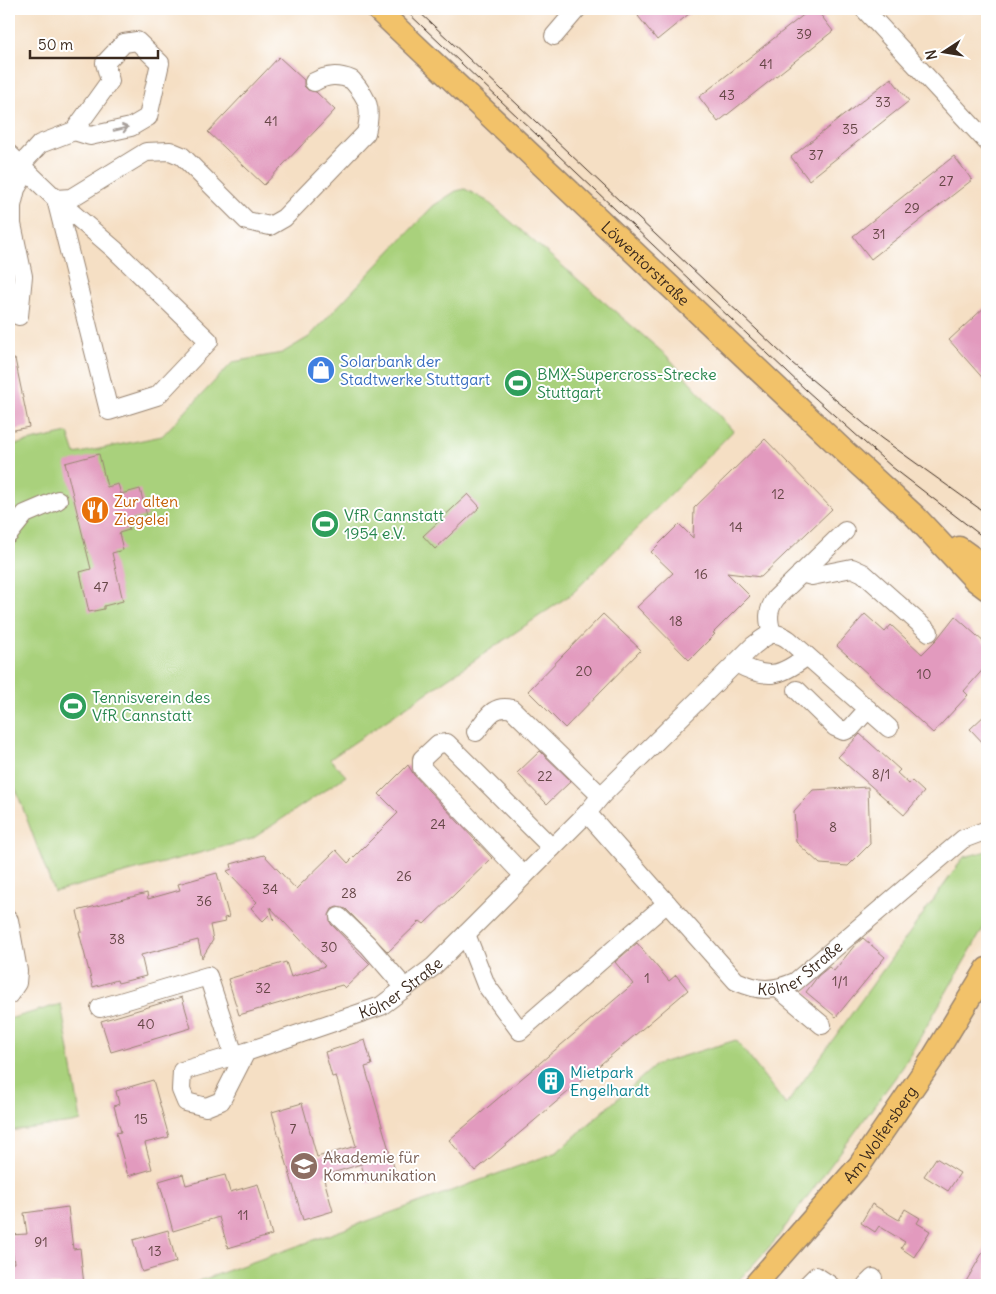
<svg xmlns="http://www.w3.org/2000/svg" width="996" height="1294" font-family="Delius,sans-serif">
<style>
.green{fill:#a9d17c;stroke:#727e4d}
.building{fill:#e29abe}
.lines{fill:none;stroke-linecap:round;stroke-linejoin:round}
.minor-casing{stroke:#988471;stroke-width:20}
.major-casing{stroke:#988471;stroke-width:25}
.minor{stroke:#fff;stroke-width:18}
.major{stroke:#f2c26a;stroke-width:22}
.tram{stroke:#3b2a1e;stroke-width:1}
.oneway{stroke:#a79f9a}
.labels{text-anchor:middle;stroke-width:4;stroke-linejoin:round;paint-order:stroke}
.number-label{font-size:14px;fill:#654646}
.street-label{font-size:16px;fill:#3b2a1e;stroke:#fff}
.shop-label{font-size:16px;fill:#366cbe;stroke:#fff;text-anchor:start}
.leisure-label{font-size:16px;fill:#27864d;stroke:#fff;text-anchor:start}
.food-label{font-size:16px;fill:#c56008;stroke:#fff;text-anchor:start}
.culture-label{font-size:16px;fill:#0d838f;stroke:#fff;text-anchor:start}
.education-label{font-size:16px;fill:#785e54;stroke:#fff;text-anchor:start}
</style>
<rect width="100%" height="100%" fill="#fff"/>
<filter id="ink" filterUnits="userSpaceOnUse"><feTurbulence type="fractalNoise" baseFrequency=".02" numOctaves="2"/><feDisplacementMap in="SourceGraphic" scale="10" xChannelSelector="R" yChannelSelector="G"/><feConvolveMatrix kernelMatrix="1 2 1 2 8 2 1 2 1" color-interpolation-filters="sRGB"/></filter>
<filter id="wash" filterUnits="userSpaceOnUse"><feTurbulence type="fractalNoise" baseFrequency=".0096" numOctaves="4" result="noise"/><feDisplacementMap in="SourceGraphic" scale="20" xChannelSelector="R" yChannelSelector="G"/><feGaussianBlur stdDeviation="1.12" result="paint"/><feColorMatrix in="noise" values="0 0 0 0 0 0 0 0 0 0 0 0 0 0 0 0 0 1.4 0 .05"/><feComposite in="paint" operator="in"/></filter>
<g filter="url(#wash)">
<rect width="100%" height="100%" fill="#f5dfc4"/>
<g class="green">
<path d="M 465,189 L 487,201 L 668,357 L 733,431 L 573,593 L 330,759 L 346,776 L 252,839 L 54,892 L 9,771 L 9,446 L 68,433 L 75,454 L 162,436 L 233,362 L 282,353 L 309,337 L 433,206 L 456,191 Z"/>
<path d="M 987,851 L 987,922 L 903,1067 L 774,1242 L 734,1285 L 188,1285 L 429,1199 L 557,1152 L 657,1064 L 736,1040 L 786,1105 L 964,857 Z"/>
<path d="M 61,1004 L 81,1121 L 72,1123 L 9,1131 L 9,1019 Z"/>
</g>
<g id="blocks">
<g class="building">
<path d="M 647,9 L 695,9 L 657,40 L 638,16 Z"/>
<path d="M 811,9 L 816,9 L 833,31 L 718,122 L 699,97 Z"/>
<path d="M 279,57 L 304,80 L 304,86 L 308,90 L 316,92 L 335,110 L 264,185 L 208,132 Z"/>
<path d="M 891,78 L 909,101 L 809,180 L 791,157 Z"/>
<path d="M 954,156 L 972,180 L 871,259 L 853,236 Z"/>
<path d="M 987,305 L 987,383 L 949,340 Z"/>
<path d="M 15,359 L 29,427 L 9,431 L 9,360 Z"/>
<path d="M 765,439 L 832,509 L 761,577 L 727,573 L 750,596 L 713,633 L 715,634 L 689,660 L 637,607 L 673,573 L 651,552 L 679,524 L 693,538 L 694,508 Z"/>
<path d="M 99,454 L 107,487 L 118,484 L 121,494 L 140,489 L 147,516 L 127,521 L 129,530 L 119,533 L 123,550 L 112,553 L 123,601 L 104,606 L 104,609 L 89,612 L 80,572 L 91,569 L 65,463 Z"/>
<path d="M 468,494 L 480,507 L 435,549 L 423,536 Z"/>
<path d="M 603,614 L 641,650 L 565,728 L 528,691 Z"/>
<path d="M 865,614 L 885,632 L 891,625 L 922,654 L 937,639 L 955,616 L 987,645 L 987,665 L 964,691 L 968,695 L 933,733 L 837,646 Z"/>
<path d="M 987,713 L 987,747 L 970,729 Z"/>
<path d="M 860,734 L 900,770 L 897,773 L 909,784 L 912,781 L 924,792 L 904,815 L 838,757 Z"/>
<path d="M 540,751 L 571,781 L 547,804 L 517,773 Z"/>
<path d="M 408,765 L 414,775 L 492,858 L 424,924 L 420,921 L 388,952 L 346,909 L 337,907 L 332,909 L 329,915 L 331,924 L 370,964 L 345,988 L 342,985 L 239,1015 L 228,979 L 286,962 L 291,977 L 325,966 L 270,907 L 274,920 L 269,915 L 263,921 L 251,908 L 257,902 L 227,871 L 232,869 L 231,864 L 264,855 L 296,889 L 336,850 L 348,863 L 398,813 L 379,794 Z"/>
<path d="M 868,787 L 870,844 L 848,866 L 820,864 L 796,842 L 794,811 L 813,790 Z"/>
<path d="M 217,873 L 229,917 L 224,918 L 225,922 L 210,925 L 213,940 L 202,958 L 198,940 L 141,955 L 146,976 L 118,983 L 117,980 L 93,987 L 79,932 L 82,932 L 77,911 L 147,893 L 148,899 L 180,890 L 178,884 Z"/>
<path d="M 863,938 L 885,957 L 836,1017 L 806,992 L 818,976 L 829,967 L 834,971 L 855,945 Z"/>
<path d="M 637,943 L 669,981 L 676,975 L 688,990 L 475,1171 L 449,1140 L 633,984 L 615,962 Z"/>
<path d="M 182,997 L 191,1028 L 111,1052 L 101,1021 Z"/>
<path d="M 365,1040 L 372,1065 L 365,1067 L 396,1174 L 367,1183 L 361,1164 L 323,1176 L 333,1211 L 303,1220 L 272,1112 L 302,1103 L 317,1157 L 356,1146 L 336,1076 L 332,1077 L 325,1052 Z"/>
<path d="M 153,1080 L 169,1137 L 145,1143 L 152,1169 L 128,1176 L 116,1133 L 121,1132 L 114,1106 L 119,1104 L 116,1091 Z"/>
<path d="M 936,1158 L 960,1173 L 948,1191 L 924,1176 Z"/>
<path d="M 183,1174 L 186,1185 L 225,1175 L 230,1192 L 258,1184 L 272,1235 L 228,1248 L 219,1217 L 173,1231 L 159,1181 Z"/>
<path d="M 872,1204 L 899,1220 L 905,1209 L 920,1218 L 917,1223 L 930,1231 L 914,1257 L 901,1248 L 905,1242 L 879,1226 L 875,1232 L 861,1223 Z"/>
<path d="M 68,1207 L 73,1249 L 80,1248 L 84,1285 L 9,1285 L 9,1264 L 14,1263 L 10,1235 L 27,1234 L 24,1213 Z"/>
<path d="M 168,1230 L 176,1262 L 142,1272 L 133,1240 Z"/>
<path d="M 987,1245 L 987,1285 L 964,1285 Z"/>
</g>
</g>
</g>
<g filter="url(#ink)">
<use href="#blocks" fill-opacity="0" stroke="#988471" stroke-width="1"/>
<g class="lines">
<defs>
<g id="minor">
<path d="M 864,9 L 987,142"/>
<path d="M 554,36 L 577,9"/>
<path d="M 9,154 L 56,199 L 114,249 L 209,341 L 157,396 L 109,411 L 56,199"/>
<path d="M 20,166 L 40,144 L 74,131 L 110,81 L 105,63 L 124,43 L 137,41 L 160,63 L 148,117 L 131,127 L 90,136 L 74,131"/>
<path d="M 56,199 L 71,198 L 146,152 L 170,151 L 182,156 L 247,221 L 270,226 L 284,218 L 366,133 C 372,108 369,100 352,80 C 338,74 327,75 314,82"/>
<path d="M 19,316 L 23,276 L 12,224 L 12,206 L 16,189 L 26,172"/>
<path d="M 9,534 L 25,514 L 58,500"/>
<path d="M 801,573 L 812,576 L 852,568 L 863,573 L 929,632"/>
<path d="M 772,634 C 768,620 767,610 776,598 L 845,531"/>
<path d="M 736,663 C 767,680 780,677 807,656"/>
<path d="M 797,690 L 835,727 L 844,731 L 851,728 L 868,709"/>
<path d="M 476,732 C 487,718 493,704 512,709 L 601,796"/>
<path id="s1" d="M 587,813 L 736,981 C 759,991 771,992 795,982 L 963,839 L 987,830"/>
<path d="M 524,876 L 422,768 L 422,759 L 438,744 L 447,743 L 552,848"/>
<path d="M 339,917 L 368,945 L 405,988"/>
<path d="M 9,920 L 18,971 L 17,983 L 9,995"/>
<path d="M 466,934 L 486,985 L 520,1031 L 667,903"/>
<path d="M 779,989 L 822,1025"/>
<path d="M 100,1008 L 208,976 L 234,1055"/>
<path id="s2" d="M 246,1052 L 221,1101 L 206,1107 L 186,1102 L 181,1090 L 182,1071 L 246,1052 L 381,1006 L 433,967 L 587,813 L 601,796 L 753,646 C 766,636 773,628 789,640 L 889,728"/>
<path d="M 807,1285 L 816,1276 L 830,1285"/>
<path d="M 866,1285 L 873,1278"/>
</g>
<g id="major">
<path id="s3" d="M 377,9 L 843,450 L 915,516 L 975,580 L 987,589"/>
<path d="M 959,548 L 987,568"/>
<path id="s4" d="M 755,1285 L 859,1166 L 931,1061 L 987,969"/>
</g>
</defs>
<use href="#minor" class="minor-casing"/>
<use href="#major" class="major-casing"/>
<use href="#minor" class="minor"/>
<use href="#major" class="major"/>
<g class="tram">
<path d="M 404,9 L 806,390 L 892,467 L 987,540"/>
<path d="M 416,9 L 792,363 L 881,438 L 987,514"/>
</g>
</g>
<defs><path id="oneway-shaft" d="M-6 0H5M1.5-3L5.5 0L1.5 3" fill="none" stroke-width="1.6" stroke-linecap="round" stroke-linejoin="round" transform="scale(1.25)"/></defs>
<use class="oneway" href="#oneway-shaft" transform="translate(121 129) rotate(-13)"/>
</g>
<defs>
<symbol id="shop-disc" viewBox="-11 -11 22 22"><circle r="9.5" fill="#3f7fe0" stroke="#fff"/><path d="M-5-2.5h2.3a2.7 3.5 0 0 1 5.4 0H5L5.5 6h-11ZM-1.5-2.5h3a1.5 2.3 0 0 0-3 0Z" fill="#fff"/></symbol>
<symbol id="stadium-disc" viewBox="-11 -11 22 22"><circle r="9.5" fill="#2e9e5b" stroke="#fff"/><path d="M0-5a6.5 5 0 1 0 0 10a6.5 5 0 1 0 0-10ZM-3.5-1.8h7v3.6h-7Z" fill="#fff"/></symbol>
<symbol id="restaurant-disc" viewBox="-11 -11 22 22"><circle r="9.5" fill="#e8710a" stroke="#fff"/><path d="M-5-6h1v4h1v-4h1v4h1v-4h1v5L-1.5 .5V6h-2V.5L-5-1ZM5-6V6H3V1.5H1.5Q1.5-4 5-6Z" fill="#fff"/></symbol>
<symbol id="building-disc" viewBox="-11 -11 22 22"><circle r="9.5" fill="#0f9aa8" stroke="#fff"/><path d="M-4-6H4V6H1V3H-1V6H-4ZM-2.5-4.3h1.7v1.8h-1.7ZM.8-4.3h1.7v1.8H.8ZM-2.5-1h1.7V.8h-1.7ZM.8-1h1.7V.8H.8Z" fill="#fff"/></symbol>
<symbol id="university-disc" viewBox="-11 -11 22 22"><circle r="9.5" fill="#8d6e63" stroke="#fff"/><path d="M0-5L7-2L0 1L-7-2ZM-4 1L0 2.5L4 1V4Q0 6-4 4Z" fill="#fff"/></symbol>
</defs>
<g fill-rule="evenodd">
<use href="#shop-disc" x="305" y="354" width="32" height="32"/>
<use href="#stadium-disc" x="502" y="367" width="32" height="32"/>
<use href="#restaurant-disc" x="79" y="494" width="32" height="32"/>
<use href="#stadium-disc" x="309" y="508" width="32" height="32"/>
<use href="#stadium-disc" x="57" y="690" width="32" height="32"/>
<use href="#building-disc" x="535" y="1065" width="32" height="32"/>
<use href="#university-disc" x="288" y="1150" width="32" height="32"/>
</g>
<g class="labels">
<g class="number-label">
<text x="804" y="39">39</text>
<text x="766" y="69">41</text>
<text x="727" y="100">43</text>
<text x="883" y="107">33</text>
<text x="271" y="126">41</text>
<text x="850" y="134">35</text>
<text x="816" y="160">37</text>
<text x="946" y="186">27</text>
<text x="912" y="213">29</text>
<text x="879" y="239">31</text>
<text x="778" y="499">12</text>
<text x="736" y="532">14</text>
<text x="701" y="579">16</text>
<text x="101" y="592">47</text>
<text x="676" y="626">18</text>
<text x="584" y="676">20</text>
<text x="924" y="679">10</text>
<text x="881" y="779">8/1</text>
<text x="545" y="781">22</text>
<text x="438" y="829">24</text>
<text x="833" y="832">8</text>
<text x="404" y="881">26</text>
<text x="270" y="894">34</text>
<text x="349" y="898">28</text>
<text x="204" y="906">36</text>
<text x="117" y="944">38</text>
<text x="329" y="952">30</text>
<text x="647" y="983">1</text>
<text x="840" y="986">1/1</text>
<text x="263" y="993">32</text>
<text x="146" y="1029">40</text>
<text x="141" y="1124">15</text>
<text x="293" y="1134">7</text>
<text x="243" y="1220">11</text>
<text x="41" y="1247">91</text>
<text x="155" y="1256">13</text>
</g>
<g class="street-label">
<text dy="6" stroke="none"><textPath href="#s3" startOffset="370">Löwentorstraße</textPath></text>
<text dy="6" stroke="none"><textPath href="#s1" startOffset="296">Kölner Straße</textPath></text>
<text dy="6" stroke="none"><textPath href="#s2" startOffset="359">Kölner Straße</textPath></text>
<text dy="6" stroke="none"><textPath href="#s4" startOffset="196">Am Wolfersberg</textPath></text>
</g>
<g class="shop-label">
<text x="340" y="367">Solarbank der<tspan x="340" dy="18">Stadtwerke Stuttgart</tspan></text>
</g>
<g class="leisure-label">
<text x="537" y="380">BMX-Supercross-Strecke<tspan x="537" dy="18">Stuttgart</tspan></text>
<text x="344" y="521">VfR Cannstatt<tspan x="344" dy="18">1954 e.V.</tspan></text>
<text x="92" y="703">Tennisverein des<tspan x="92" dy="18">VfR Cannstatt</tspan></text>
</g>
<g class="food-label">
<text x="114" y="507">Zur alten<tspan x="114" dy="18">Ziegelei</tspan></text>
</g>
<g class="culture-label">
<text x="570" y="1078">Mietpark<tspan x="570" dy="18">Engelhardt</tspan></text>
</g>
<g class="education-label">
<text x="323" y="1163">Akademie für<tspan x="323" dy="18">Kommunikation</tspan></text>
</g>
</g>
<rect width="996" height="1294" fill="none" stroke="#fff" stroke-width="30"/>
<g transform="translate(944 52) rotate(258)" stroke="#ffffff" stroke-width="4" paint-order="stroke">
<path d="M0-4L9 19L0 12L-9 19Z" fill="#3b2a1e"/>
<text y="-8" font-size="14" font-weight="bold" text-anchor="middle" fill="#3b2a1e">N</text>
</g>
<path d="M30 50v8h128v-8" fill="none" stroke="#3b2a1e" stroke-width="2.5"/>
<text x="38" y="50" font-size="15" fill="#3b2a1e" stroke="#ffffff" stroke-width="4" paint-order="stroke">50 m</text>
</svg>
